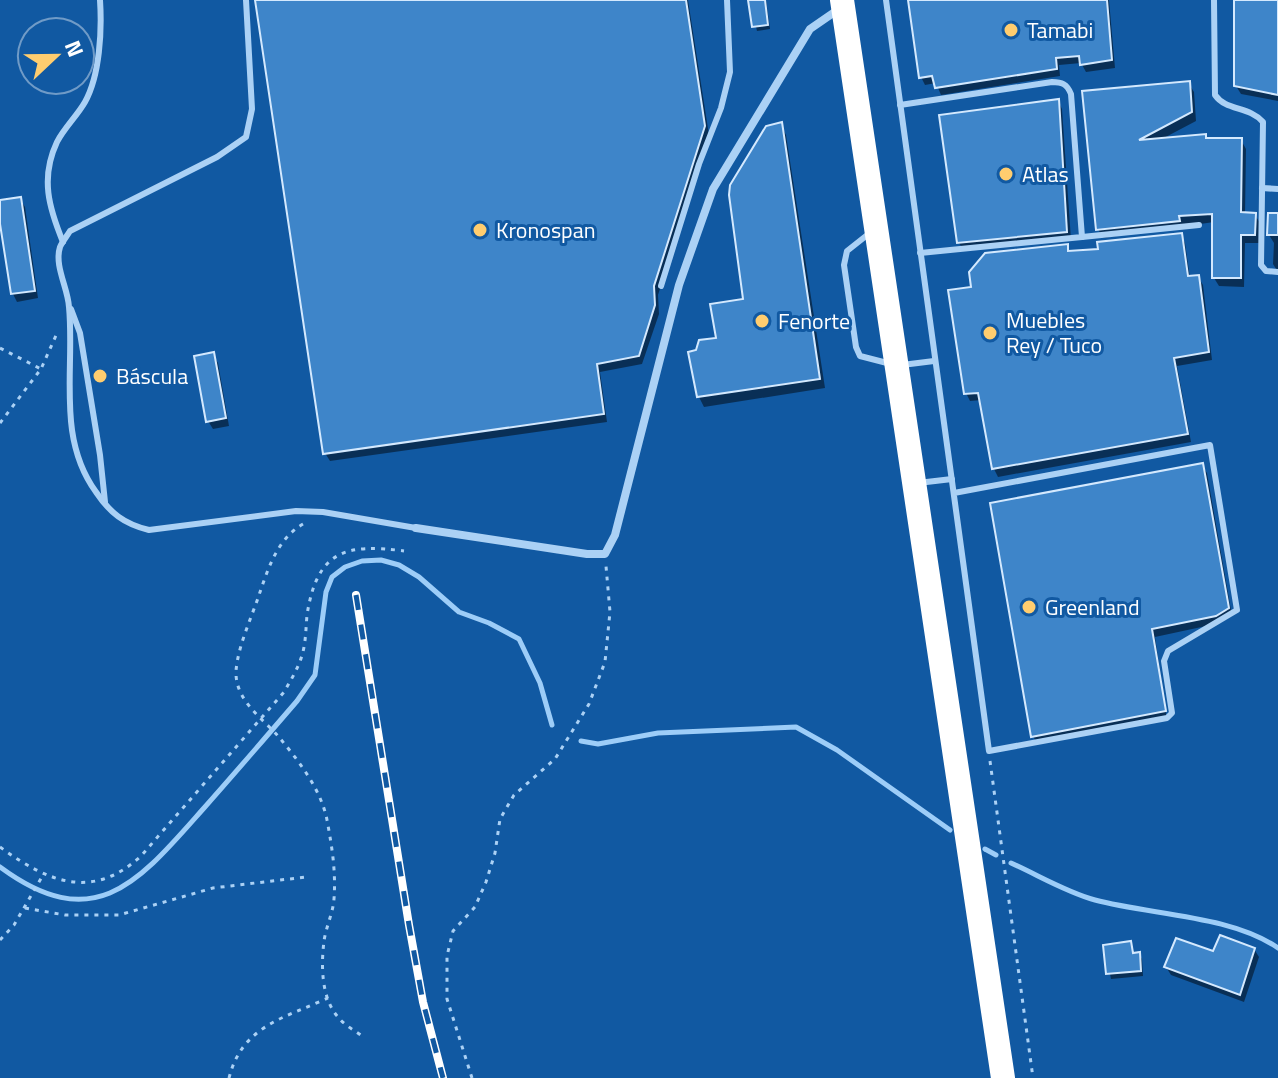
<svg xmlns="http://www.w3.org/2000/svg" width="1278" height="1078" font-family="'Titillium Web',sans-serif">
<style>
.shadow{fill:#0007}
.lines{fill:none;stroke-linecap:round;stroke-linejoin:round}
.stream{stroke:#9dcdf8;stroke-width:5}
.building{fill:#3e85c9;stroke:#d4e9fe;stroke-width:2}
.path{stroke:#abd1f5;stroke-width:3;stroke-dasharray:4 6;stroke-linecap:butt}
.lane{stroke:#abd1f5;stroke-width:6}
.street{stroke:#abd1f5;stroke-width:8}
.highway{stroke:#fff;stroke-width:24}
.rail-casing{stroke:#fff;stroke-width:8}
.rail{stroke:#1159a2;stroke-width:5;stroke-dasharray:15;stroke-linecap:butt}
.poi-dot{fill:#ffcd6f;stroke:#1159a2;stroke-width:3}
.labels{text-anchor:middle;stroke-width:6;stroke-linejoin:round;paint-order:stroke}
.poi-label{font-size:22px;fill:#fff;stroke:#1159a2;text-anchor:start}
</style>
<rect width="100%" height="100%" fill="#1159a2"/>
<g class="shadow">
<path d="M 257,0 L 688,0 L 709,135 L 658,295 L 659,314 L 642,364 L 600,372 L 607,422 L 330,461 L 325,453 Z"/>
<path d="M 750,0 L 766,0 L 770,29 L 757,31 Z"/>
<path d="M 910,0 L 1109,0 L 1115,68 L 1086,72 L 1081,63 L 1059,65 L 1060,76 L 941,95 L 936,83 L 925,85 L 921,77 Z"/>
<path d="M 1235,0 L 1275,0 L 1278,2 L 1278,101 L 1241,94 L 1236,86 Z"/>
<path d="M 1189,84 L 1194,92 L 1196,121 L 1160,140 L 1241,140 L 1246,149 L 1245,214 L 1255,215 L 1260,223 L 1259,243 L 1245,243 L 1244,287 L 1219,286 L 1214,278 L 1214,222 L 1103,238 L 1098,229 L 1084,93 Z"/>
<path d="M 1058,101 L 1062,109 L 1071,240 L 964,251 L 959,243 Z"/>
<path d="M 781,125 L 786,135 L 825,388 L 704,407 L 699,397 L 718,339 L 745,301 Z"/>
<path d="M 20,199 L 25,207 L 38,298 L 17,302 L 13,294 L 0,202 Z"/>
<path d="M 1278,216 L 1278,272 L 1273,264 L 1274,243 L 1269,235 Z"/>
<path d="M 1181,235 L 1185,243 L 1190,278 L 1198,277 L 1203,285 L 1212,360 L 1177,366 L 1191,442 L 998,477 L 994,469 L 982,400 L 970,401 L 966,393 L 973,289 L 1067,247 L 1071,253 L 1100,251 Z"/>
<path d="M 213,355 L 218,363 L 229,426 L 213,429 L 208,421 Z"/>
<path d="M 1202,466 L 1207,473 L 1232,616 L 1220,623 L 1155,637 L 1167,720 L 1037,744 L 1033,736 Z"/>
<path d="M 1130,943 L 1134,955 L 1139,954 L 1142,959 L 1143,976 L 1111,979 L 1105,947 Z"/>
<path d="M 1254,949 L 1259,957 L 1244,1002 L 1171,975 L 1166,967 L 1214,954 Z"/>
</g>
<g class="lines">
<g class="stream">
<path d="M 581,741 L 598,744 L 658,733 L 796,727 L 837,750 L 950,830"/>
<path d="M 985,849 L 996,855"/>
<path d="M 1011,863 C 1038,875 1066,892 1095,900 C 1151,915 1230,915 1278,948"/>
<path d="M 0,867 C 96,938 140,880 204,808 C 235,773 266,737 297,701 L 315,675 L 326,592 L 332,577 L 345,567 L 362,561 L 381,560 L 399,565 L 419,577 L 459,612 L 489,623 L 519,639 L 540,683 L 552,725"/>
</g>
</g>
<g class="building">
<path d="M 255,0 L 686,0 L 705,126 L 654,286 L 655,305 L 639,356 L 597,364 L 604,414 L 323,454 Z"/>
<path d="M 748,0 L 765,0 L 768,25 L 752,27 Z"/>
<path d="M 908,0 L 1107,0 L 1112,60 L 1080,65 L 1079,56 L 1056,58 L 1057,69 L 935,88 L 932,76 L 919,78 Z"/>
<path d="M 1234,0 L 1278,0 L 1278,95 L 1234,86 Z"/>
<path d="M 1190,81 L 1192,112 L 1139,140 L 1206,134 L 1206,138 L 1242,138 L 1241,212 L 1256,213 L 1255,235 L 1241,235 L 1241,278 L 1212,278 L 1212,214 L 1179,216 L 1180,221 L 1096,230 L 1082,91 Z"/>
<path d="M 1059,99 L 1067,232 L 957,243 L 939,115 Z"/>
<path d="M 782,122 L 820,379 L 697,397 L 688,352 L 696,350 L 699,340 L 716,338 L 710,304 L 743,299 L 729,195 L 730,185 L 766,126 Z"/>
<path d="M 21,197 L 35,291 L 11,294 L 0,224 L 0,200 Z"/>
<path d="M 1268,213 L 1278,213 L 1278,235 L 1267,235 Z"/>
<path d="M 1182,233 L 1188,276 L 1199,275 L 1209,352 L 1174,358 L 1188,434 L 992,469 L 978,393 L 964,394 L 948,290 L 971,287 L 969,272 L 985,253 L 1068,244 L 1068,251 L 1098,249 L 1097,242 Z"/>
<path d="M 214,352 L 226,418 L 206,422 L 194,356 Z"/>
<path d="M 1203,463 L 1229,608 L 1216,616 L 1152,629 L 1166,711 L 1031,737 L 990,503 Z"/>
<path d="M 1220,935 L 1255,948 L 1240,995 L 1164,967 L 1176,938 L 1213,951 Z"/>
<path d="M 1131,941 L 1133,953 L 1140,952 L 1141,971 L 1106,974 L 1103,945 Z"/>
</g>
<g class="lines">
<g class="path">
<path d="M 0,348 L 41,369"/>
<path d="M 0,423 L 41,369 L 58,331"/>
<path d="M 303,524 C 277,539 268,569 259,595 C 251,619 238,646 236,671 C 235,700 261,717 278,736 C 298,760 321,789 327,820 C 332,847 336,871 334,899 C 333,913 326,927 324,941 C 321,965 321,998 338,1017 C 344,1025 354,1030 362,1036"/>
<path d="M 990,761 L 1033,1078"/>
<path d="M 0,847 C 48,882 92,901 141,856 L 284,692 C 292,678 301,664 304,647 C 306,636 306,626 307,615 C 317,551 345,543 404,551"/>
<path d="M 25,908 L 65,915 L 119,915 L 213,888 L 306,877"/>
<path d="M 0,940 L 14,925 L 43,875"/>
<path d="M 229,1078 C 242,1026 284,1018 328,998"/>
<path d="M 472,1078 L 447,999 L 447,956 L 453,931 L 475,907 L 486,882 L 495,853 L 500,819 L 514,795 L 555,759 L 589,704 L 605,662 L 610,612 L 606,566"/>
</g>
<g class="lane">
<path d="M 246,0 L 252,109 L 246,137 L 217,157 L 70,231 C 67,236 62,242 60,247 C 54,266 68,288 69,307 C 75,370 56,437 96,492 C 110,513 124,524 149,530 L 296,511 L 323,512 L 416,528"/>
<path d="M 886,0 L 989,751 L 1167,718 L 1172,713 L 1164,661 L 1168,651 L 1237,610 L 1210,445 L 954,493"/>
<path d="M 1214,0 L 1215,95 C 1226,111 1249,106 1263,122 L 1261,265 L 1266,271 L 1278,272"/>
<path d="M 900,105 L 1052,82 C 1062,82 1067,84 1071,94 L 1082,237 L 920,253"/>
<path d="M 1262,188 L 1278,189"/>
<path d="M 871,232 L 847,251 L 844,265 L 856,347 L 860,356 L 891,364"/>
<path d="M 1082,237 L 1199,225"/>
<path d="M 63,242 C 49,208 40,178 57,142 C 64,128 77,116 85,102 C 100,75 102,30 100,0"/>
<path d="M 661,286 L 699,164 L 721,108 L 730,72 L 727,0"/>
<path d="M 71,309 L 80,333 L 100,455 L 105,502"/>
<path d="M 902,365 L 934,361"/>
<path d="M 918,483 L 952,479"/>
</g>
<path class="street" d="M 416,528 L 587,554 L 605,554 L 615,535 L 679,285 L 713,189 L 810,29 L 839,9"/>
<path class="highway" d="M 842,0 L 1003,1078"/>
<defs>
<path id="rail" d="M 356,595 L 409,925 L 423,1002 L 443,1078"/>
</defs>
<use href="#rail" class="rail-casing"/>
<use href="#rail" class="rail"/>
</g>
<g class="poi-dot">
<circle cx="1011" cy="30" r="8"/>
<circle cx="1006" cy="174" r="8"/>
<circle cx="480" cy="230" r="8"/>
<circle cx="762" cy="321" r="8"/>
<circle cx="990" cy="333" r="8"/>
<circle cx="100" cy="376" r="8"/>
<circle cx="1029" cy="607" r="8"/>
</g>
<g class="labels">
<g class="poi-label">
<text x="1027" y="38">Tamabi</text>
<text x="1022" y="182">Atlas</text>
<text x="496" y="238">Kronospan</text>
<text x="1006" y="328">Muebles<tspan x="1006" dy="25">Rey / Tuco</tspan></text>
<text x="778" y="329">Fenorte</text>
<text x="116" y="384">Báscula</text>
<text x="1045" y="615">Greenland</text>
</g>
</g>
<g transform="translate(56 56) rotate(68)"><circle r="38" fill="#1159a2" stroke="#709bc7" stroke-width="2"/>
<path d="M0-6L14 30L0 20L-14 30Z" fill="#ffcd6f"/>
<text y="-12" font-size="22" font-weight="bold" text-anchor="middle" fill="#ffffff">N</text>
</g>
</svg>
